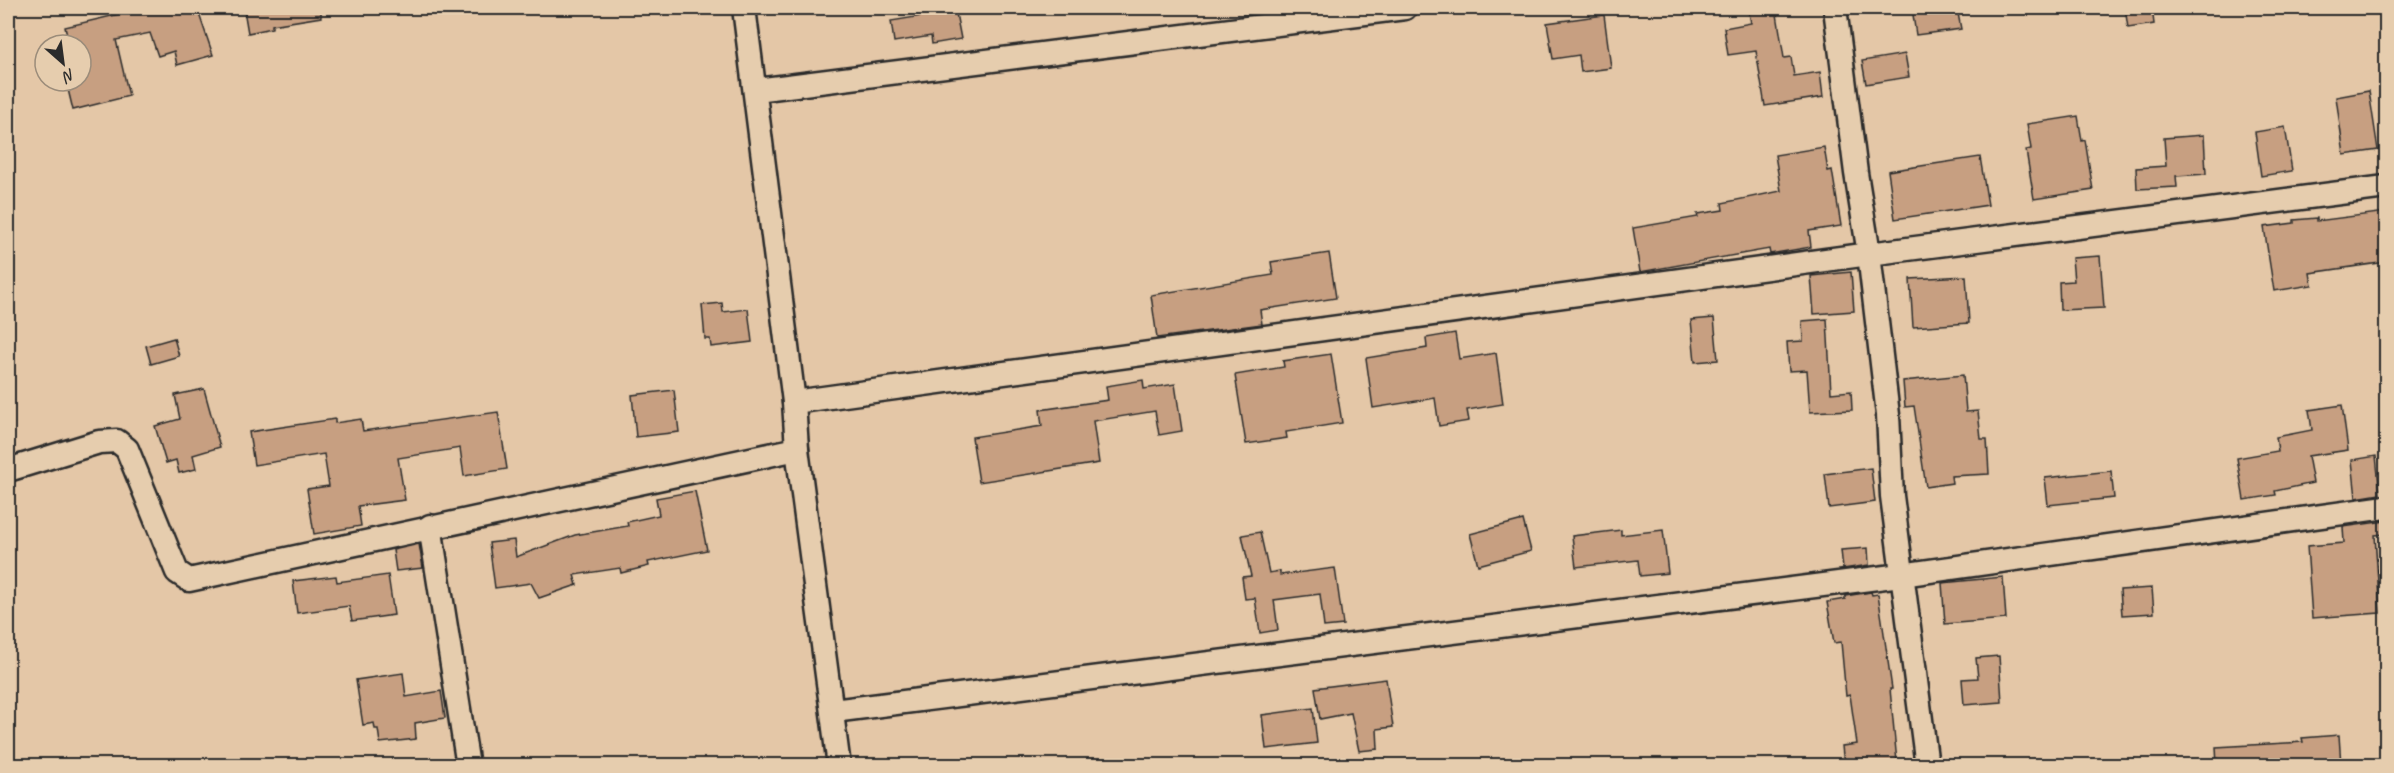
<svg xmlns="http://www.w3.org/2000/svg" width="2394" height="773" font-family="Caveat,sans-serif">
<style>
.building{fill:#c79f81;stroke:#2b2b2b;stroke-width:1.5}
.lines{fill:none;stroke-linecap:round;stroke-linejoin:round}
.minor-casing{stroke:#2b2b2b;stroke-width:27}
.minor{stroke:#e6cdae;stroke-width:22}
</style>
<rect width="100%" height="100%" fill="#e4c7a7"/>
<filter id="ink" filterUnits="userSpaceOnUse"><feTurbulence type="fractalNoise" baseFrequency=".0167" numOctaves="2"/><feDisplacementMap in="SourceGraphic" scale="12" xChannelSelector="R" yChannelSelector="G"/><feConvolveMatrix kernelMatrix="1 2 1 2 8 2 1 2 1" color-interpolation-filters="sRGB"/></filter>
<g filter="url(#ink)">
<g class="building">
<path d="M 145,8 L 197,8 L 213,55 L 177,65 L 174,51 L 158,56 L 150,33 L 116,40 L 129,96 L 73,110 L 66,81 L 81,81 L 81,45 L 69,45 L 65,27 Z"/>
<path d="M 258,8 L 321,8 L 321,17 L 272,25 L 272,28 L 248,33 L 244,10 Z"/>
<path d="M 927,8 L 955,8 L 961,39 L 932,44 L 931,36 L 894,42 L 891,21 L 928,15 Z"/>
<path d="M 1748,8 L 1776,8 L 1784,58 L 1791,57 L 1794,76 L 1820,72 L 1823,97 L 1765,106 L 1756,51 L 1728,55 L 1724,28 L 1751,23 Z"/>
<path d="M 1912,8 L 1957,8 L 1961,29 L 1916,35 Z"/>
<path d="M 2125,8 L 2152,8 L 2154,24 L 2128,28 Z"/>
<path d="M 1604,15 L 1611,68 L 1581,72 L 1579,55 L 1553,59 L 1547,23 Z"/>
<path d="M 1905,54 L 1909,77 L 1866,84 L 1862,61 Z"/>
<path d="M 2369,91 L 2378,150 L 2344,155 L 2336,97 Z"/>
<path d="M 2078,116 L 2082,141 L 2085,140 L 2093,190 L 2034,199 L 2026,150 L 2031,149 L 2027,124 Z"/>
<path d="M 2285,127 L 2292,171 L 2261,176 L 2255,132 Z"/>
<path d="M 2204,135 L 2206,174 L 2176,176 L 2177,187 L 2137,189 L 2136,168 L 2166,166 L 2164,138 Z"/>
<path d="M 1824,147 L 1828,171 L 1832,170 L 1841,226 L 1809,231 L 1811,247 L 1770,254 L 1769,249 L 1640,272 L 1633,228 L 1698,217 L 1697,214 L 1723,210 L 1722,203 L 1781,191 L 1775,155 Z"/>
<path d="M 1980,157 L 1988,205 L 1895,219 L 1888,171 Z"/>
<path d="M 2386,212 L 2386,262 L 2310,273 L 2312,285 L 2274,291 L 2264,227 L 2294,223 L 2294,220 L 2317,218 L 2317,221 Z"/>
<path d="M 1329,253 L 1336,298 L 1260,310 L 1262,324 L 1157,338 L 1151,295 L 1273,275 L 1271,262 Z"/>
<path d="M 2100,256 L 2104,308 L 2060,310 L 2059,282 L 2074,281 L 2072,258 Z"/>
<path d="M 1851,272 L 1854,311 L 1814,314 L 1811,276 Z"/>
<path d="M 1966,276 L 1969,323 L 1913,327 L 1910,279 Z"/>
<path d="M 722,303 L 723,312 L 748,309 L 752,342 L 711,347 L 710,339 L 705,339 L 702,305 Z"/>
<path d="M 1714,318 L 1718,360 L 1695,362 L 1691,320 Z"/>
<path d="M 1827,319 L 1831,393 L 1851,391 L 1852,410 L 1810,412 L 1807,370 L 1789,371 L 1787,342 L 1803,341 L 1802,321 Z"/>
<path d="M 1455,333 L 1459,359 L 1496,353 L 1503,404 L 1467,410 L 1469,421 L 1439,426 L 1435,398 L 1373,408 L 1366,358 L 1427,348 L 1426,338 Z"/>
<path d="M 174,338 L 179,356 L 151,364 L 146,346 Z"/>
<path d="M 1331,354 L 1342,423 L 1286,432 L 1287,438 L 1246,444 L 1235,375 L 1284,367 L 1283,361 Z"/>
<path d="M 1963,375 L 1966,412 L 1978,411 L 1981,439 L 1987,439 L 1989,474 L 1951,476 L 1952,483 L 1926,487 L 1914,406 L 1905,407 L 1903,381 Z"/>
<path d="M 1143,380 L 1144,389 L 1175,384 L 1182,431 L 1159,435 L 1155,411 L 1093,421 L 1099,463 L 979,482 L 972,437 L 1042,426 L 1040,410 L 1108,400 L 1106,386 Z"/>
<path d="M 204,389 L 220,447 L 193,455 L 196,469 L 179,473 L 176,460 L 166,463 L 155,426 L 180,419 L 175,395 Z"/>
<path d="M 674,390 L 679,432 L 636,437 L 632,395 Z"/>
<path d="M 2342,405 L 2348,450 L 2308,456 L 2313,483 L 2275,491 L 2276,495 L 2244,500 L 2237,458 L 2278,451 L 2276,437 L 2312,430 L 2309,410 Z"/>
<path d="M 498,412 L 507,469 L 464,476 L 460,448 L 398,458 L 405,500 L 358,506 L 361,526 L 314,534 L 307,489 L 329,486 L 324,454 L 254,465 L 249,432 L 335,419 L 335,423 L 361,419 L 363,431 Z"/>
<path d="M 2376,456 L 2380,494 L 2356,498 L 2352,460 Z"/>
<path d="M 1871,468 L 1875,502 L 1829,508 L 1825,474 Z"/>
<path d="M 2111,471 L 2114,498 L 2048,505 L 2045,478 Z"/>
<path d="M 695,491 L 707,550 L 648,562 L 649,566 L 621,573 L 620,568 L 574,575 L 577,585 L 539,598 L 531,583 L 495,588 L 489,543 L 514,540 L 516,557 L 575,535 L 628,526 L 627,522 L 659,515 L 656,498 Z"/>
<path d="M 1523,520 L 1531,551 L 1478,565 L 1470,534 Z"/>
<path d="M 2386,521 L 2386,534 L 2375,535 L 2380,613 L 2312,618 L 2307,546 L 2344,543 L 2343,527 Z"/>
<path d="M 1621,530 L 1621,535 L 1663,530 L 1668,573 L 1640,576 L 1638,560 L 1576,567 L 1572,536 Z"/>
<path d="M 1260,532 L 1269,573 L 1280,571 L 1280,575 L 1335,568 L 1343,625 L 1324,627 L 1320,594 L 1274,600 L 1278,630 L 1260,633 L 1255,598 L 1245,599 L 1242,577 L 1251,576 L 1242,535 Z"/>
<path d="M 419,544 L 423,568 L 396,571 L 393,550 Z"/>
<path d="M 1868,548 L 1869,565 L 1843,569 L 1841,550 Z"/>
<path d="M 388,575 L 394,615 L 352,621 L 349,606 L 297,613 L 293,581 L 336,576 L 337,582 Z"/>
<path d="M 2003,577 L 2006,619 L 1945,624 L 1942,583 Z"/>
<path d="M 2152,588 L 2154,613 L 2122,615 L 2120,590 Z"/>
<path d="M 1871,592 L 1872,595 L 1878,594 L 1882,620 L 1892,689 L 1890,689 L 1897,762 L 1844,765 L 1842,746 L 1857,744 L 1850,695 L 1846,696 L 1841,642 L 1834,643 L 1827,602 L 1845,599 L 1845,596 Z"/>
<path d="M 1999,656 L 2002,702 L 1964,705 L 1962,679 L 1978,678 L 1976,658 Z"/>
<path d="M 403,673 L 406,697 L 441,691 L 445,718 L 415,723 L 416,739 L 380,743 L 378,729 L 375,729 L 374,723 L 363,725 L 356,680 Z"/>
<path d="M 1386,679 L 1393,727 L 1377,729 L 1378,749 L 1359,751 L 1351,713 L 1320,719 L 1315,688 Z"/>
<path d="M 1313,708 L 1317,743 L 1266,749 L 1262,715 Z"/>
<path d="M 2339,735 L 2341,765 L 2217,765 L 2216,747 L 2303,742 L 2302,738 Z"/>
</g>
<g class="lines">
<defs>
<g id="minor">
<path d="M 744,8 L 794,402 L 797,449 L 839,766"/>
<path d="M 1835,8 L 1856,173 L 1869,254 L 1888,415 L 1892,496 L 1927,766"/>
<path d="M 756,90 L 1405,8"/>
<path d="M 794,402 L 1869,254 L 2386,187"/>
<path d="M 8,470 L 99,442 L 117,441 L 127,449 L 177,572 L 189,580 L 797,449"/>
<path d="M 430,526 L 468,766"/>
<path d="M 833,711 L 1901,575 L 2386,507"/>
</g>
</defs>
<use href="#minor" class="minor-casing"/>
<use href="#minor" class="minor"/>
</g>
</g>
<rect width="2394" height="773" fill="none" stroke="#e6cdae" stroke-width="30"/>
<rect x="15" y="15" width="2364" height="743" fill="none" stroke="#2b2b2b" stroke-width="2" filter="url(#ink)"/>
<g transform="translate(63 63) rotate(152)"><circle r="28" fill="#e6cdae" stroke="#9b8c7a" stroke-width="1.5"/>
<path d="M0-4.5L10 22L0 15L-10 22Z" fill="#2b2b2b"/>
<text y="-9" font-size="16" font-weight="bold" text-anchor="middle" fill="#2b2b2b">N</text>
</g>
</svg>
